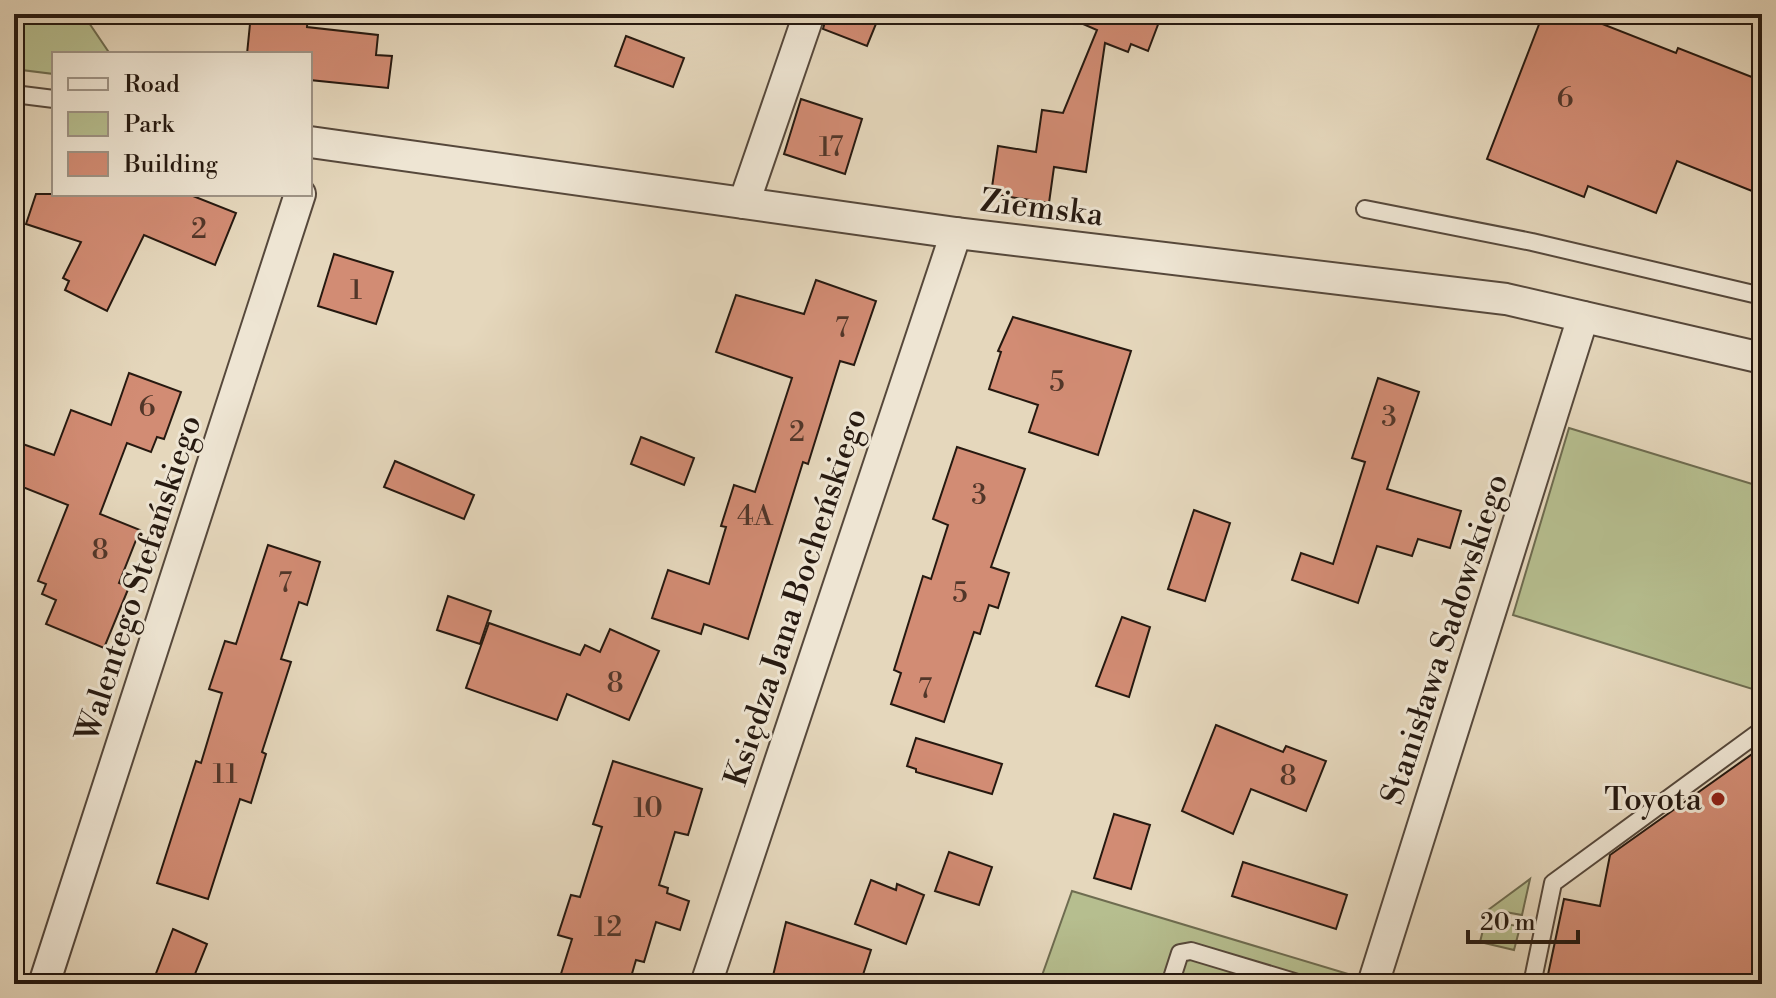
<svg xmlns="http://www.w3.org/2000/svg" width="1776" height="998" font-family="'Libre Bodoni',serif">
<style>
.green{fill:#b6be8f;stroke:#6e6c50;stroke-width:2}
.building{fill:#d28c74;stroke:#261910;stroke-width:2}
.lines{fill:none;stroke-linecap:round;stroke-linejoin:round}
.service-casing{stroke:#56483b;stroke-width:20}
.minor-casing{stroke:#56483b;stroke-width:34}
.service{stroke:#eee5d3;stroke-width:16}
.minor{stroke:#eee5d3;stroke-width:30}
.poi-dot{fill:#8f2418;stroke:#eee5d3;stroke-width:3}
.labels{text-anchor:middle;stroke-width:6;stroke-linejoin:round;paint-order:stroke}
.number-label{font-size:28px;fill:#513629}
.street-label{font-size:32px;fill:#261910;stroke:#eee5d3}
.poi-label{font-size:32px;fill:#261910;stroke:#eee5d3;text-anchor:end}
</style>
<rect width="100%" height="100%" fill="#e5d7bc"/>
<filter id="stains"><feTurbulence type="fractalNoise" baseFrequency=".0025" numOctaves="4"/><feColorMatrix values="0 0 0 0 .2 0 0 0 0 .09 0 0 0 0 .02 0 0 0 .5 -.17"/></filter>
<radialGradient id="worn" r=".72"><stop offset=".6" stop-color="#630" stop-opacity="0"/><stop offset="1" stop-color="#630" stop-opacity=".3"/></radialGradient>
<g class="green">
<path d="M 14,14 L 83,14 L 110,54 L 54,54 L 54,74 L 14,69 Z"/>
<path d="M 1569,428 L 1762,487 L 1762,692 L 1513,615 Z"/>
<path d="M 1530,879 L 1522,915 L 1505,912 L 1503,923 L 1520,927 L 1514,950 L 1480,942 L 1488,910 Z"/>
<path d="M 1072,891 L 1358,977 L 1356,984 L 1039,984 Z"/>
</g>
<g class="building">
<path d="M 251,14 L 308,14 L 307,27 L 378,35 L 376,55 L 392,56 L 388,88 L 310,80 L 310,54 L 247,54 Z"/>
<path d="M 827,14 L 880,14 L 867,46 L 823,29 Z"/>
<path d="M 1060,14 L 1162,14 L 1148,51 L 1131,44 L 1128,52 L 1105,43 L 1086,172 L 1054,167 L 1049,203 L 991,194 L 998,146 L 1036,152 L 1042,110 L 1063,113 L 1097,30 Z"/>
<path d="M 1543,14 L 1577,14 L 1676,53 L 1678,48 L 1762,81 L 1762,195 L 1677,161 L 1656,213 L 1588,186 L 1584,197 L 1487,159 Z"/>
<path d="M 626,36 L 684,58 L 673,87 L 615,66 Z"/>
<path d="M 801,99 L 862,119 L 845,174 L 784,154 Z"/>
<path d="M 36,194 L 188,194 L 236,213 L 215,265 L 144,235 L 107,311 L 65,290 L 69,281 L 63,278 L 81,242 L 26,224 Z"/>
<path d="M 334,254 L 393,272 L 376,324 L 318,306 Z"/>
<path d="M 816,280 L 876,301 L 854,365 L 840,361 L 808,464 L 803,462 L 748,639 L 704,624 L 701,634 L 652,618 L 668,570 L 709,584 L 726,527 L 721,526 L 734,485 L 755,492 L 792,378 L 716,352 L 736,295 L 804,314 Z"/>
<path d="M 1013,317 L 1131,351 L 1098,455 L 1029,432 L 1038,405 L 989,389 L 1001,352 L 998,351 Z"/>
<path d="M 129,373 L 181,392 L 164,439 L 157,437 L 151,452 L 127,443 L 100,514 L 140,530 L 119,583 L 129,587 L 104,648 L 46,624 L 56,600 L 42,594 L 46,584 L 38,581 L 68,505 L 20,486 L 23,478 L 14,475 L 14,441 L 54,455 L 71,410 L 111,425 Z"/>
<path d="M 1378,378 L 1419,392 L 1387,489 L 1461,511 L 1450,548 L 1418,539 L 1412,556 L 1377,546 L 1358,603 L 1292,580 L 1301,553 L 1333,564 L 1365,462 L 1352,458 Z"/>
<path d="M 641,437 L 694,458 L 684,485 L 631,464 Z"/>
<path d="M 957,447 L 1025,469 L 991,567 L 1009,573 L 998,608 L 989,605 L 980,634 L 974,632 L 944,722 L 891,704 L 901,673 L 894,670 L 923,576 L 931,579 L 948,525 L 933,519 Z"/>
<path d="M 395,461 L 474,495 L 464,519 L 384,487 Z"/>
<path d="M 1194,510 L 1230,523 L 1205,601 L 1168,589 Z"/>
<path d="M 268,545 L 320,562 L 307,605 L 299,602 L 281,659 L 291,662 L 262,752 L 266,754 L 251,803 L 240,799 L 208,899 L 157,883 L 196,761 L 201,763 L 222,693 L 209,689 L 225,641 L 236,644 Z"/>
<path d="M 448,596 L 491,611 L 480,644 L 437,630 Z"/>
<path d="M 1122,617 L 1150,627 L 1129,697 L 1096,686 Z"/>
<path d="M 489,623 L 580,655 L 585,645 L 600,652 L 610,629 L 659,651 L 629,720 L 567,694 L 557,720 L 466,688 Z"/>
<path d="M 1216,725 L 1283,752 L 1286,746 L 1326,761 L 1306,811 L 1251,789 L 1233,834 L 1182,811 Z"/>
<path d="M 916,738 L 1002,764 L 992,794 L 916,772 L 916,769 L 907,766 Z"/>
<path d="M 1762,747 L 1762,984 L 1546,984 L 1564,899 L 1600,906 L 1610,855 Z"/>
<path d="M 613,761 L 702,789 L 688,835 L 675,832 L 659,885 L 668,888 L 667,893 L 689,901 L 680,930 L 656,922 L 644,962 L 636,960 L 629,984 L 583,984 L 560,977 L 572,939 L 558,935 L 571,895 L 580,897 L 602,827 L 593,824 Z"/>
<path d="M 1114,814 L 1150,825 L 1131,889 L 1094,878 Z"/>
<path d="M 949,852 L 992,867 L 979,905 L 935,891 Z"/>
<path d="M 1243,862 L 1347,895 L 1336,929 L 1232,896 Z"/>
<path d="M 871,880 L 896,890 L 897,884 L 924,895 L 906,944 L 855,924 Z"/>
<path d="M 786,922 L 871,950 L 860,984 L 771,984 Z"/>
<path d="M 173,929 L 207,944 L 191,984 L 152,984 Z"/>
</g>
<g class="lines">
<defs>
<g id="service">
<path d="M 14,94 L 54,99"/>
<path d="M 1365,209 L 1532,242 L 1762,296"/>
<path d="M 1170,984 L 1180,953 L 1191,951 L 1301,984"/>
<path d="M 1532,984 L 1553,883 L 1762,730"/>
</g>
<g id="minor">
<path d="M 310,142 L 956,233 L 1506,299 L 1762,358"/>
<path d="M 744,203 L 809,14"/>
<path d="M 44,984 L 300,194"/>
<path d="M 706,984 L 956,233"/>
<path d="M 1373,984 L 1583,317"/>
</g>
</defs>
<use href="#service" class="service-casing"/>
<use href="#minor" class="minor-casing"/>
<use href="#service" class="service"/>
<use href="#minor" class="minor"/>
</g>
<circle class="poi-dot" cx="1718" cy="799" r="8"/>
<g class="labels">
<g class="number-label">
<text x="1565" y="107">6</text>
<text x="831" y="156">17</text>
<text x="199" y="238">2</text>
<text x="356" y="299">1</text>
<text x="842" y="337">7</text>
<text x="1057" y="391">5</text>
<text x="147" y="416">6</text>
<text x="1389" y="426">3</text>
<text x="797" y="441">2</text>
<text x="979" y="504">3</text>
<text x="755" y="525">4A</text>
<text x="100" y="559">8</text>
<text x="285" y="592">7</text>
<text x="960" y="602">5</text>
<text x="615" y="692">8</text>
<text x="925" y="698">7</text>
<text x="225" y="783">11</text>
<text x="1288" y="785">8</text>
<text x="648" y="817">10</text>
<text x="608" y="936">12</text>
</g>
<g class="street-label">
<text transform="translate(1042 207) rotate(7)" y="11">Ziemska</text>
<text transform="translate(138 578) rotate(-72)" y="11">Walentego Stefańskiego</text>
<text transform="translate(795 597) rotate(-72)" y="11">Księdza Jana Bocheńskiego</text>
<text transform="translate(1444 639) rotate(-72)" y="11">Stanisława Sadowskiego</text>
</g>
<g class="poi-label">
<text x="1702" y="810">Toyota</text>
</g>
</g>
<rect width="1776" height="998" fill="none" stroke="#e5d7bc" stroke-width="48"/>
<rect x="16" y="16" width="1744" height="966" fill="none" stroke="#261910" stroke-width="4"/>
<rect x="24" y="24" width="1728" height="950" fill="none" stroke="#261910" stroke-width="2"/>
<rect x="52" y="52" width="260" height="144" fill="#eee5d3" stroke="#9e9385" stroke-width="2"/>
<rect x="68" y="78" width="40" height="12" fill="#eee5d3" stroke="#9e9385" stroke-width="2"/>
<text x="124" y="92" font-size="24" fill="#261910">Road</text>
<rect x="68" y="112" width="40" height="24" fill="#b6be8f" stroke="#9e9385" stroke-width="2"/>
<text x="124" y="132" font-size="24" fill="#261910">Park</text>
<rect x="68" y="152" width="40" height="24" fill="#d28c74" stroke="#9e9385" stroke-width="2"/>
<text x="124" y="172" font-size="24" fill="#261910">Building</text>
<path d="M1468 930v12h110v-12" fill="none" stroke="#261910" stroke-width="4"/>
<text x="1480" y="930" font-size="24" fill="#261910" stroke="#eee5d3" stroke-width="6" paint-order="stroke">20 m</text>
<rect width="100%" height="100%" filter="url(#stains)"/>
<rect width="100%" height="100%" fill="url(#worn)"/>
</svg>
